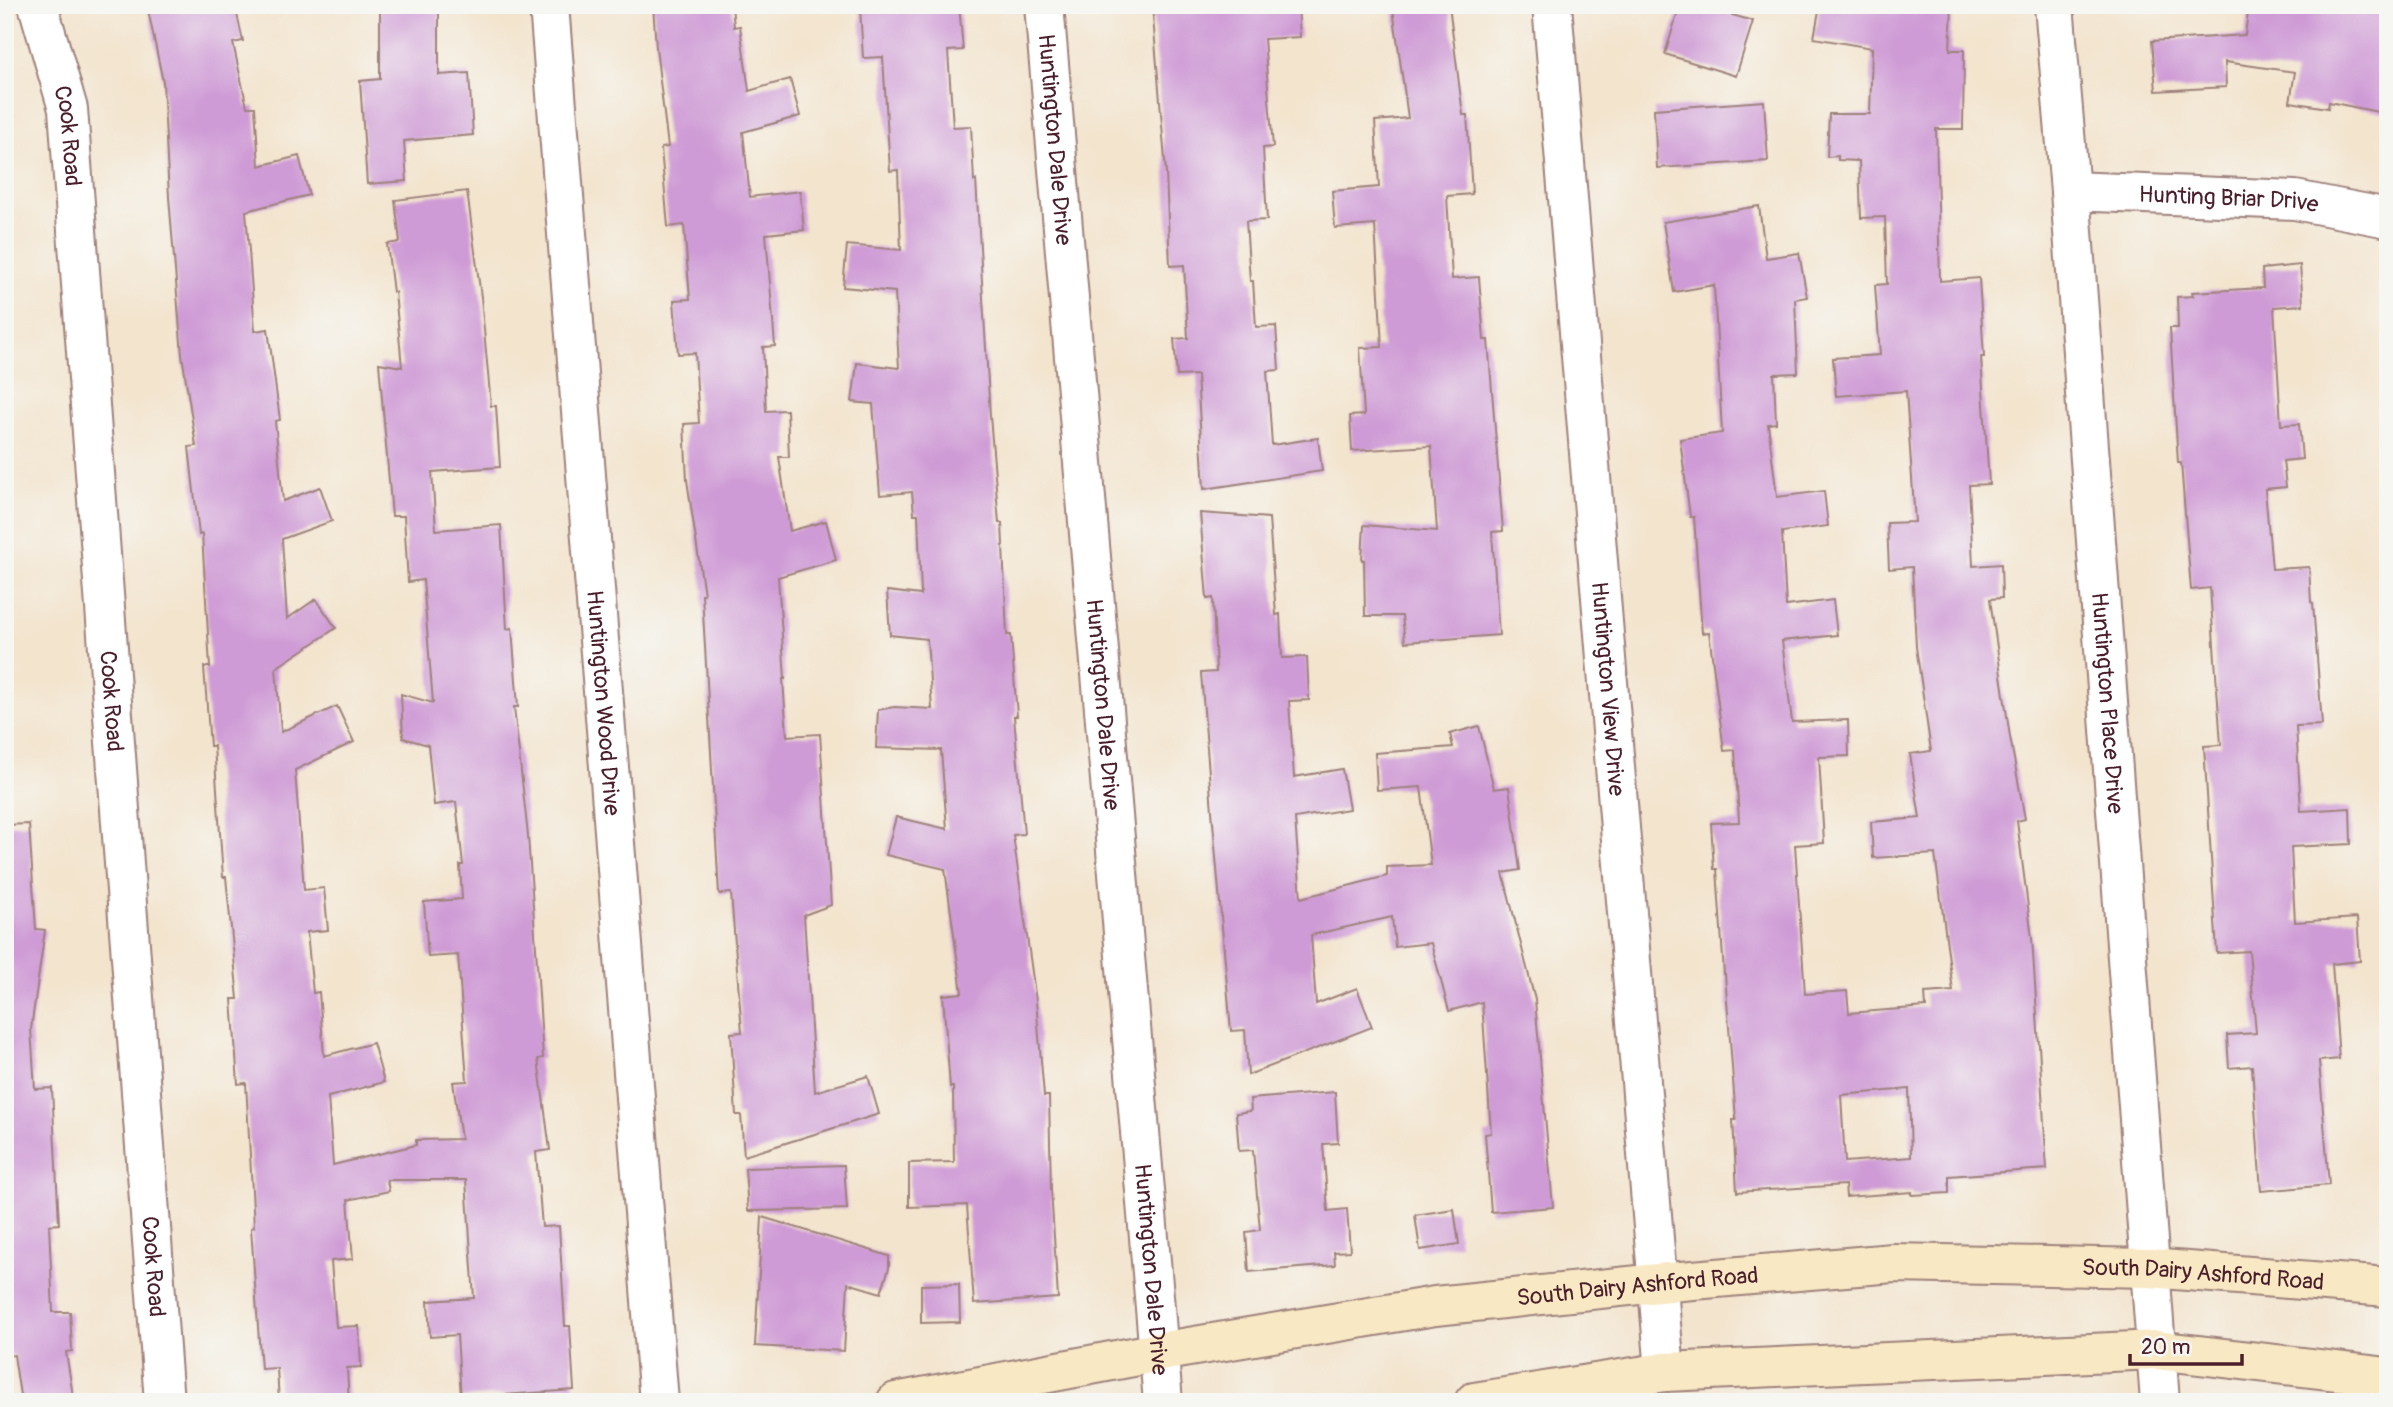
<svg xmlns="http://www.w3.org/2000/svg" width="2393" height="1407" font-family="Pangolin,sans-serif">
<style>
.building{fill:#cf9bd6;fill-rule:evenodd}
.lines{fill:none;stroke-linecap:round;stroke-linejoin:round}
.street-casing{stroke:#9e827c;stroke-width:42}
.secondary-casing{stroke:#9e827c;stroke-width:42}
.street{stroke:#fff;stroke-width:38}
.secondary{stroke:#f8e8c3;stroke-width:38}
.labels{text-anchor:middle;stroke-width:7;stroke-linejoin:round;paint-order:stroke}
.street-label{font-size:23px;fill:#4a1f2b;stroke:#f6f6f2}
</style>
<rect width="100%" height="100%" fill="#f6f6f2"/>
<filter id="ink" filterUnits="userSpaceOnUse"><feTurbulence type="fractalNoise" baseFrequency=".0143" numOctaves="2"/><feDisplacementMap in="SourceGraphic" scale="14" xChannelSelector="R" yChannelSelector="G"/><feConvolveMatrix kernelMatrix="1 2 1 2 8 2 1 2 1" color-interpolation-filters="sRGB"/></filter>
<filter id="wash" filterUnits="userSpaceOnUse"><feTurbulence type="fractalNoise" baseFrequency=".00686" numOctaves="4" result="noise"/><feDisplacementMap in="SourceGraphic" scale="28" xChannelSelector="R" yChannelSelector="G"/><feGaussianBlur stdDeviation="1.57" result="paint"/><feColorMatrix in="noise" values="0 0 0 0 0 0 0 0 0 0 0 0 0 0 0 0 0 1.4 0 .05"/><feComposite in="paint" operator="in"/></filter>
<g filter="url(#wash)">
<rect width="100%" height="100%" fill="#f3e4ce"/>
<g id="blocks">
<g class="building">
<path d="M 168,5 L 235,5 L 243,41 L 233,43 L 247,107 L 255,107 L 259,166 L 299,156 L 309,195 L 246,211 L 255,331 L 268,329 L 280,420 L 275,421 L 283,501 L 320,487 L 332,521 L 282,539 L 287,619 L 316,599 L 336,628 L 276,668 L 281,732 L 337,706 L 354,742 L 295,770 L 304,890 L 324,888 L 328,930 L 307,932 L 313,993 L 319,992 L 324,1056 L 373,1043 L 384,1082 L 328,1097 L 333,1165 L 416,1145 L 416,1140 L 461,1139 L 453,1082 L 467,1081 L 458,955 L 428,957 L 424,902 L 462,899 L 460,865 L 463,865 L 456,802 L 434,805 L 428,745 L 403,738 L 401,694 L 433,703 L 423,580 L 408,582 L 404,516 L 392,516 L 379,363 L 402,367 L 395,292 L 393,292 L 387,244 L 400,242 L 395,200 L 467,191 L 481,297 L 491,406 L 496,406 L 500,467 L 432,472 L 436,530 L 501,525 L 507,629 L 512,628 L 518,707 L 514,707 L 528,836 L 536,948 L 543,1058 L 538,1059 L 550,1150 L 536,1152 L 542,1227 L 559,1226 L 565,1326 L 570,1326 L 574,1390 L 461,1398 L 457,1335 L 430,1337 L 428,1301 L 474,1298 L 466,1180 L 387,1180 L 389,1191 L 348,1200 L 353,1259 L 331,1261 L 336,1327 L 359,1326 L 361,1367 L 347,1368 L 349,1402 L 279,1402 L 277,1368 L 261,1369 L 251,1228 L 254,1227 L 246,1083 L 238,1084 L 232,999 L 238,999 L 226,877 L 223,877 L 214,746 L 210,746 L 204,667 L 210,667 L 202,534 L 199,535 L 189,447 L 196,446 L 182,355 L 169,197 L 163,82 L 148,10 Z"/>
<path d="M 380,5 L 439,5 L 439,75 L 469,73 L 473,135 L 404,141 L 407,181 L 367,184 L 360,81 L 380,79 Z"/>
<path d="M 653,5 L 732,5 L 734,27 L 740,26 L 749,91 L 790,79 L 800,116 L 743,132 L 750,197 L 800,191 L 804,230 L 766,234 L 775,346 L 763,347 L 766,411 L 787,410 L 789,457 L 779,457 L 790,531 L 826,521 L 836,560 L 778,577 L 785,679 L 783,679 L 787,736 L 820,734 L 831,905 L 804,915 L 815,1092 L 868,1076 L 879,1114 L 744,1156 L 741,1115 L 736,1115 L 731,1033 L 742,1032 L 731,893 L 719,894 L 702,594 L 704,594 L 687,480 L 684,424 L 699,423 L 695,353 L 678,354 L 674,300 L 690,299 L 684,225 L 668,227 L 661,148 L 668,147 L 656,48 Z"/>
<path d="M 884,5 L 959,5 L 963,50 L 948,51 L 953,127 L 971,126 L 974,181 L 976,180 L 990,416 L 999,523 L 1002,523 L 1007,635 L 1011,635 L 1017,716 L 1014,716 L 1024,834 L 1013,835 L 1036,1001 L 1044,1096 L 1049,1096 L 1051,1190 L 1058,1298 L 974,1304 L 967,1205 L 909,1207 L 909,1163 L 954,1162 L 953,1087 L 950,1087 L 943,995 L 962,993 L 945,869 L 886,855 L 896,817 L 947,829 L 941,750 L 876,748 L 878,710 L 894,707 L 932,709 L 927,639 L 890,635 L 887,591 L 921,595 L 918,514 L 914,514 L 912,492 L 880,495 L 873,404 L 852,402 L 857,363 L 899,368 L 895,292 L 843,287 L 847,245 L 901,250 L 898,170 L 890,171 L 883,57 L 863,58 L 860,7 Z"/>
<path d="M 1152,5 L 1298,5 L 1300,37 L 1264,39 L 1273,147 L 1263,148 L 1267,220 L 1246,221 L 1250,281 L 1253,281 L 1256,327 L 1276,326 L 1279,370 L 1267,371 L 1272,445 L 1318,438 L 1322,471 L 1204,489 L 1197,375 L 1177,376 L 1174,339 L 1188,338 L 1184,265 L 1170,266 L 1166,173 Z"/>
<path d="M 1419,5 L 1449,5 L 1463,115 L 1467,115 L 1472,194 L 1447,196 L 1452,279 L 1479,277 L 1484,340 L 1488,340 L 1503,531 L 1492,532 L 1499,635 L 1405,642 L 1402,616 L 1365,616 L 1364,560 L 1362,560 L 1364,525 L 1437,531 L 1431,446 L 1352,451 L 1350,416 L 1364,415 L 1360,348 L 1382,347 L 1375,225 L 1335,228 L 1332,191 L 1379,187 L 1375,121 L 1408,118 L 1393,9 Z"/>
<path d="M 1680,5 L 1732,5 L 1729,14 L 1753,21 L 1736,76 L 1665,54 Z"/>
<path d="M 1820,5 L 1952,5 L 1950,50 L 1964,50 L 1963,129 L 1936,129 L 1940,281 L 1979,278 L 1984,357 L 1981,357 L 1989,484 L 1969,485 L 1973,566 L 2001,564 L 2002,598 L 1990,599 L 2010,737 L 2025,819 L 2017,821 L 2032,938 L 2047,1169 L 1949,1176 L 1949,1193 L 1912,1195 L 1912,1192 L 1846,1197 L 1845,1185 L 1737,1192 L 1733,1120 L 1736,1120 L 1725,974 L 1724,974 L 1717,869 L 1714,869 L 1711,823 L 1739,822 L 1735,750 L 1724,751 L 1709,632 L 1702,633 L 1694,517 L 1690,517 L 1680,439 L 1722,433 L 1714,285 L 1674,292 L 1663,222 L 1759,206 L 1766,258 L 1799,253 L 1807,297 L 1795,299 L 1798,373 L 1774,374 L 1776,423 L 1768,424 L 1777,497 L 1824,491 L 1828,526 L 1782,532 L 1786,606 L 1833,600 L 1837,635 L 1782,641 L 1792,722 L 1848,720 L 1849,756 L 1819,757 L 1824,843 L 1795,845 L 1805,994 L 1847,991 L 1849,1013 L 1926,1007 L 1925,993 L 1953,991 L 1935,854 L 1873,858 L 1871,822 L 1920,818 L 1910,754 L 1931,751 L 1916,647 L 1912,567 L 1889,569 L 1887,523 L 1915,522 L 1906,391 L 1836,396 L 1833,358 L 1880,355 L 1875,285 L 1887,284 L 1885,217 L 1861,218 L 1859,161 L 1838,160 L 1838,156 L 1827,157 L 1829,114 L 1870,114 L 1872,48 L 1814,38 ZM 1909,1089 L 1911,1157 L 1845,1162 L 1841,1095 Z"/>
<path d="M 2249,5 L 2388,5 L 2388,114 L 2329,102 L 2328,108 L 2290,102 L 2295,72 L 2225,62 L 2226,87 L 2156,91 L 2152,41 L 2245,35 Z"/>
<path d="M 1764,101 L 1768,161 L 1657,168 L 1654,109 Z"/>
<path d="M 2300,265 L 2303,305 L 2274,307 L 2281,425 L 2299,424 L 2302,459 L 2283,461 L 2286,487 L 2265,489 L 2272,569 L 2309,567 L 2311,602 L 2313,603 L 2322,725 L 2296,726 L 2301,811 L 2350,808 L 2351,844 L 2291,847 L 2295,922 L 2357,918 L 2360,961 L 2332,964 L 2339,1059 L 2319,1061 L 2329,1185 L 2261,1191 L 2252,1066 L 2229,1068 L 2227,1035 L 2256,1033 L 2249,951 L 2217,953 L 2204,746 L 2221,745 L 2210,588 L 2191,590 L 2181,463 L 2178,463 L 2170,328 L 2178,328 L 2177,297 L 2193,296 L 2192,292 L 2263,288 L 2262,269 Z"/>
<path d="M 1200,513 L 1269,518 L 1276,615 L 1280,614 L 1282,658 L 1307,657 L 1309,700 L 1289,701 L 1294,777 L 1342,769 L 1349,809 L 1295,818 L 1301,898 L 1387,876 L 1387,867 L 1431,865 L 1421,787 L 1377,790 L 1375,753 L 1453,747 L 1450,734 L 1479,726 L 1494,789 L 1509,787 L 1520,870 L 1503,873 L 1535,1000 L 1553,1207 L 1491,1212 L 1485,1134 L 1491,1133 L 1482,1002 L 1449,1011 L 1431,943 L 1395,947 L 1392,917 L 1311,935 L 1316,1004 L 1357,988 L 1372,1027 L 1248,1075 L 1245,1030 L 1231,1031 L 1212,811 L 1201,673 L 1216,672 L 1213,598 L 1207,599 Z"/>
<path d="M 29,824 L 36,929 L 45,930 L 31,1029 L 35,1089 L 52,1088 L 59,1224 L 49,1225 L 53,1312 L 70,1312 L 72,1351 L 66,1352 L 74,1402 L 21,1402 L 14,1355 L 5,1356 L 5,825 Z"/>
<path d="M 1335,1092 L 1338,1143 L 1323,1144 L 1328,1211 L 1347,1209 L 1350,1251 L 1334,1252 L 1335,1265 L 1249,1272 L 1246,1232 L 1260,1230 L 1253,1150 L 1239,1151 L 1236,1113 L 1251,1111 L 1250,1099 Z"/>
<path d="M 844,1165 L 847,1209 L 748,1211 L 745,1168 Z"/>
<path d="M 1454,1209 L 1459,1244 L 1420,1250 L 1415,1215 Z"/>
<path d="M 762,1217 L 889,1256 L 889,1268 L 881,1293 L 848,1283 L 844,1351 L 755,1346 Z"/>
<path d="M 959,1284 L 960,1322 L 921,1323 L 921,1285 Z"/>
</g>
</g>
</g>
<g filter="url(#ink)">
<use href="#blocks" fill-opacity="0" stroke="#9e827c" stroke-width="2"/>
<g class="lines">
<defs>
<g id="street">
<path id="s1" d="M 38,5 L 68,109 L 164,1402"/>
<path id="s2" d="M 549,5 L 659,1402"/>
<path id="s3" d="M 1044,5 L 1163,1402"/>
<path id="s4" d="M 1552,5 L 1665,1372"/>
<path id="s5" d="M 2054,5 L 2070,191 L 2160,1402"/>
<path id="s6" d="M 2070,191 L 2295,200 L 2388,218"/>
</g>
<g id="secondary">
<path id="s7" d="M 896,1402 L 1159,1352 L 1435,1306 L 1658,1283 L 1893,1263 L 2150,1268 L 2388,1287"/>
<path d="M 1474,1402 L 1665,1372 L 2156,1350 L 2388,1377"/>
</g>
</defs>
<use href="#street" class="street-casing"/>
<use href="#secondary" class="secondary-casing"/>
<use href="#street" class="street"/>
<use href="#secondary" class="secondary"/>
</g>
</g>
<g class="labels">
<g class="street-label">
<text dy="8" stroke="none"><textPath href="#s1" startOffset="135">Cook Road</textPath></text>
<text dy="8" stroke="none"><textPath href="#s3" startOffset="135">Huntington Dale Drive</textPath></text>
<text dy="8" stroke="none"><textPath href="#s6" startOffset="159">Hunting Briar Drive</textPath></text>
<text dy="8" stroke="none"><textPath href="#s4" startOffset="686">Huntington View Drive</textPath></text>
<text dy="8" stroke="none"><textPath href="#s1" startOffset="702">Cook Road</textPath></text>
<text dy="8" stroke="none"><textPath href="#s5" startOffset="700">Huntington Place Drive</textPath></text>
<text dy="8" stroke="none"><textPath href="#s2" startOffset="700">Huntington Wood Drive</textPath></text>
<text dy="8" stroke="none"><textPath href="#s3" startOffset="702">Huntington Dale Drive</textPath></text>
<text dy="8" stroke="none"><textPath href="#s1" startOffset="1269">Cook Road</textPath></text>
<text dy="8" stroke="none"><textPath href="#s3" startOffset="1269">Huntington Dale Drive</textPath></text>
<text dy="8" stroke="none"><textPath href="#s7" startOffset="1318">South Dairy Ashford Road</textPath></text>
<text dy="8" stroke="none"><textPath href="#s7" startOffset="751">South Dairy Ashford Road</textPath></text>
</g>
</g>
<rect width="2393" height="1407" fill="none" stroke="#f6f6f2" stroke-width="28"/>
<path d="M2130 1354v10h112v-10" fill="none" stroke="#4a1f2b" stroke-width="3.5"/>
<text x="2141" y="1354" font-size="21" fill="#4a1f2b" stroke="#f6f6f2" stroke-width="5" paint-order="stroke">20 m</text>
</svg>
